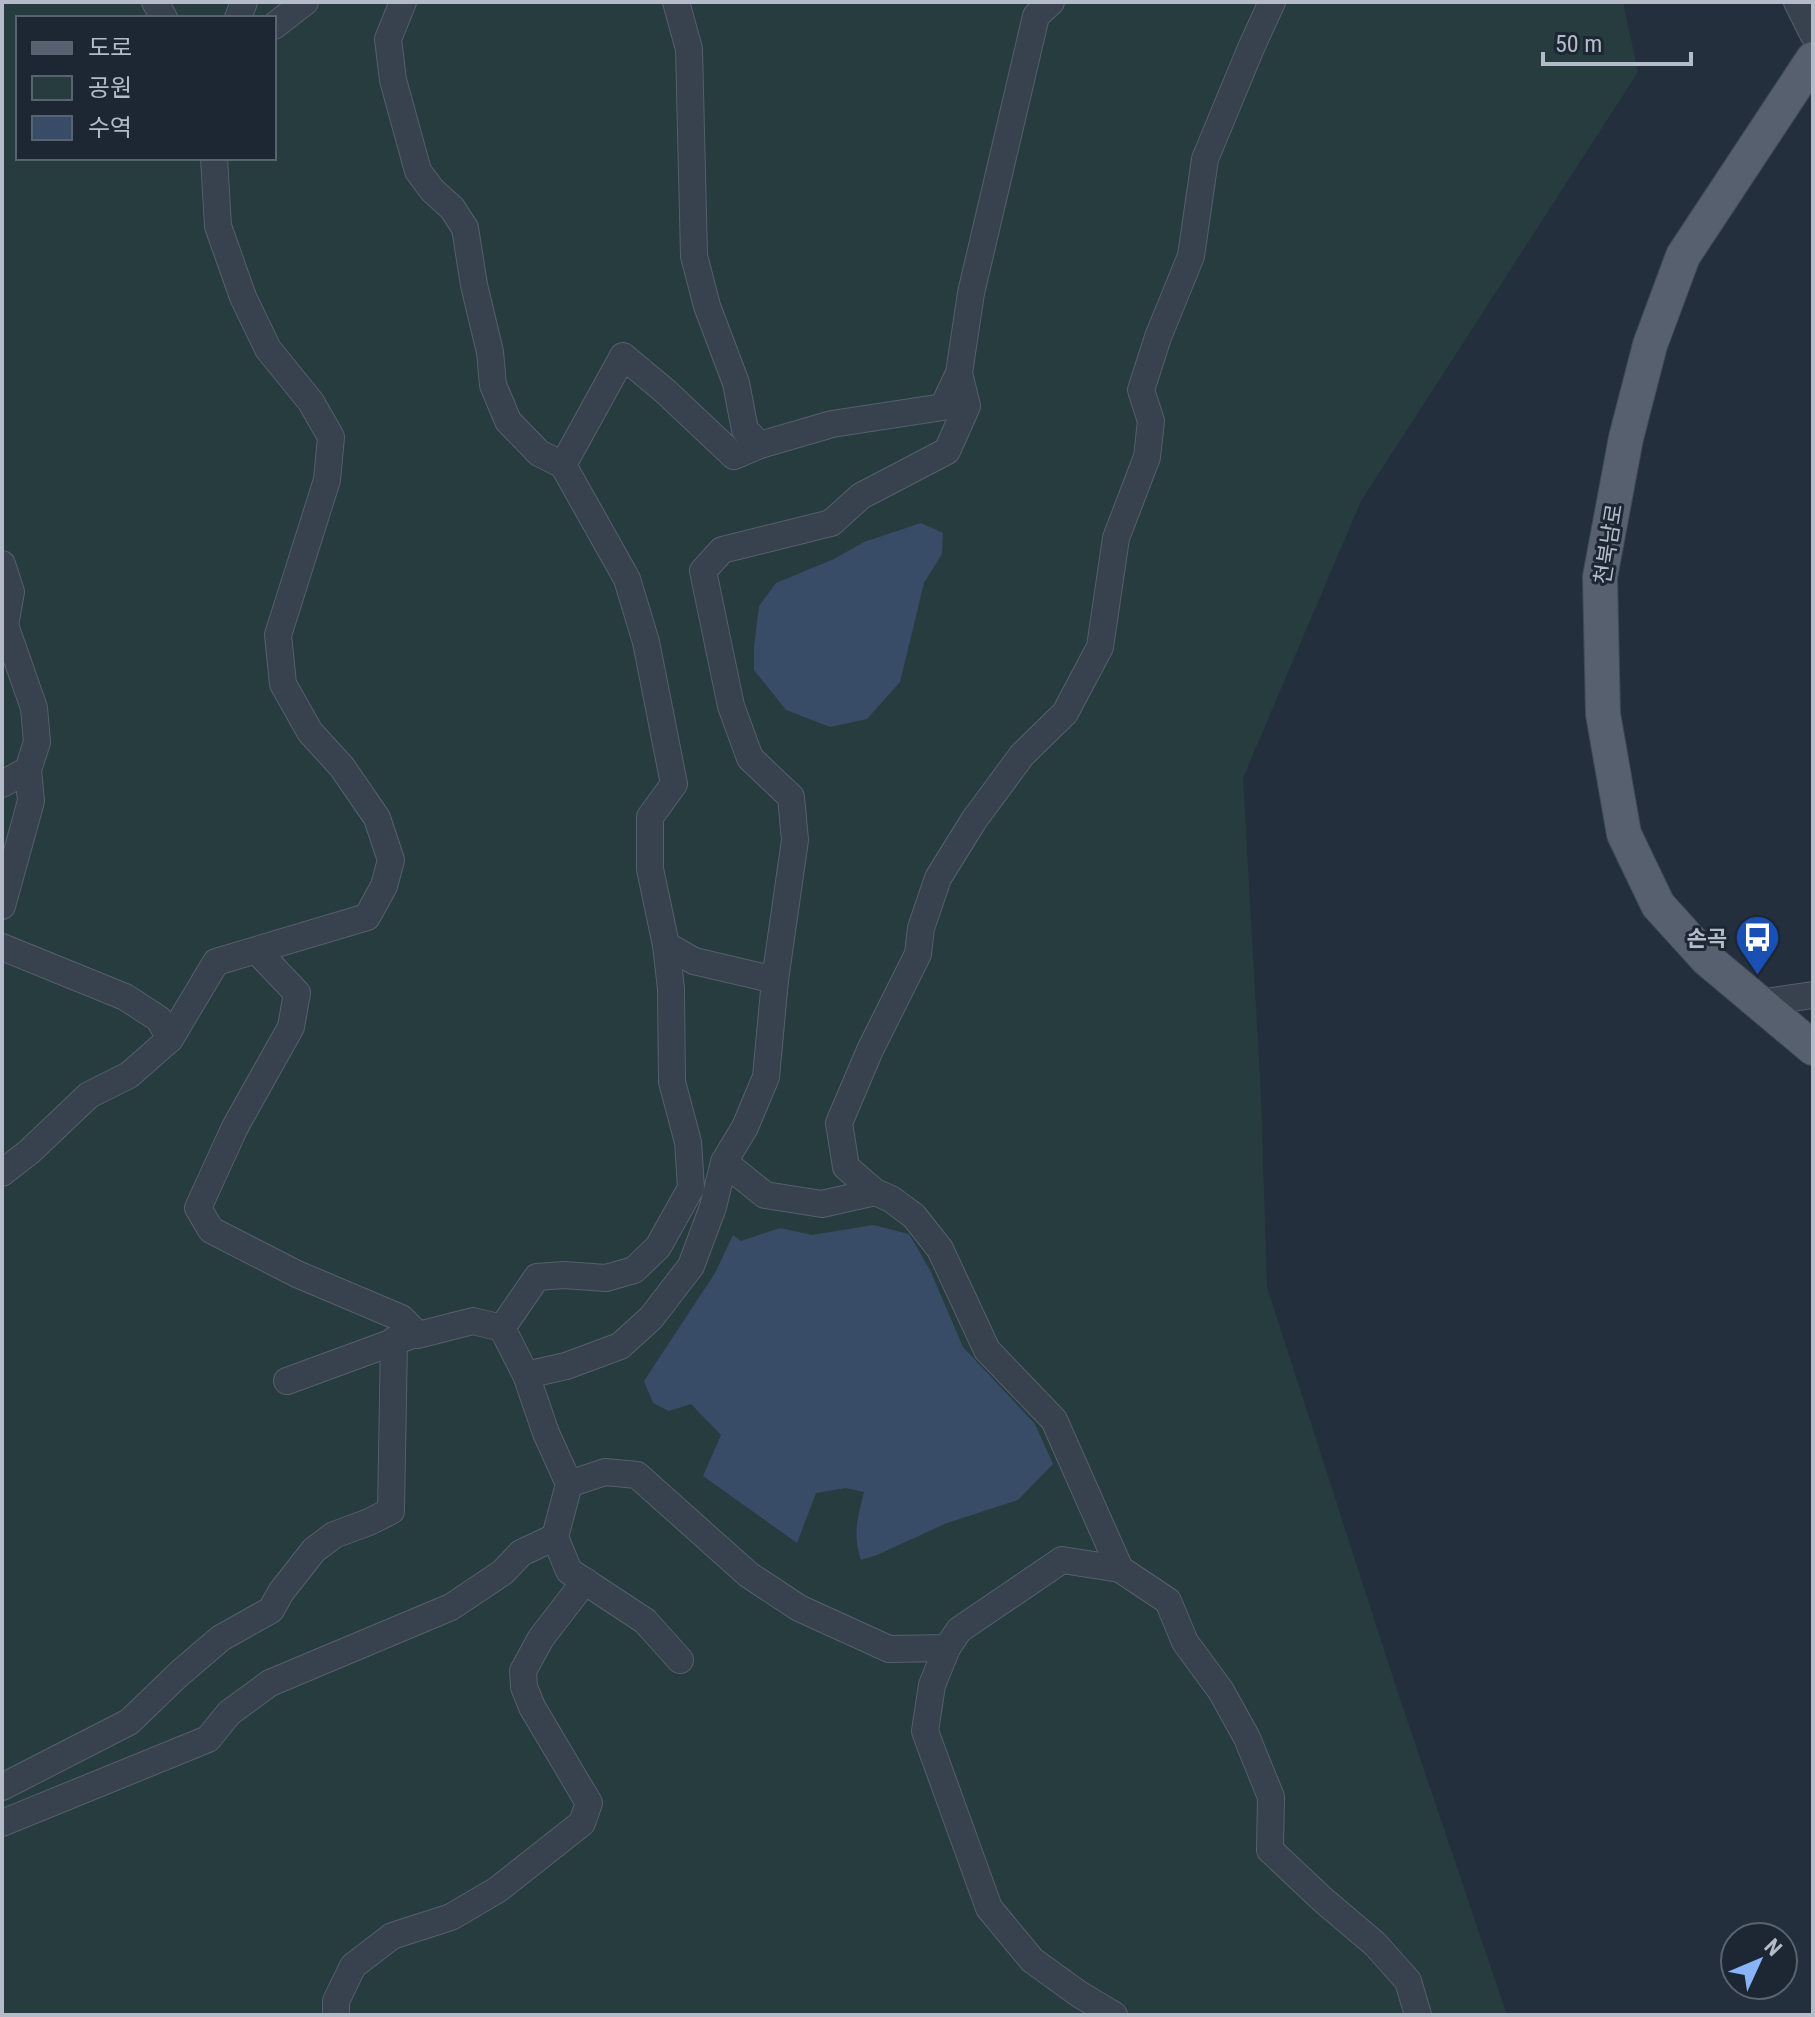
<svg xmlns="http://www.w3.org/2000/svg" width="1815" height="2017" font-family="'Roboto Condensed','Noto Sans KR',sans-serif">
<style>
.green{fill:#263c3f;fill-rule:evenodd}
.water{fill:#394c67}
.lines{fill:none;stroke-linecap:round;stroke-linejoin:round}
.minor-casing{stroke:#565f6c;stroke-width:28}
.major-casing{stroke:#414a57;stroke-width:36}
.minor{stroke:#38414e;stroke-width:26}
.major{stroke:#56606e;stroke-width:34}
.labels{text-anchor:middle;stroke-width:6;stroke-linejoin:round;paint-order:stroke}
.street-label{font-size:22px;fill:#b4bcc9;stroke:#1d2633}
.poi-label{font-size:22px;font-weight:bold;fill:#b4bcc9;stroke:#1d2633;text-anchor:end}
</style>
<rect width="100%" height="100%" fill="#242f3e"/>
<path class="green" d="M 2,2 L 1623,2 L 1638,72 L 1361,501 L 1243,778 L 1261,1095 L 1267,1287 L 1398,1693 L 1507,2015 L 2,2015 ZM 18,18 L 274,18 L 274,158 L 18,158 Z"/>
<g class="water">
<path d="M 921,523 L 943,533 L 942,554 L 924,583 L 900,682 L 867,719 L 830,727 L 786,710 L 754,670 L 754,647 L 759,606 L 776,583 L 834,559 L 864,542 Z"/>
<path d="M 873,1225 L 909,1234 L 930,1270 L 963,1347 L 1035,1424 L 1053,1464 L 1018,1500 L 947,1523 L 877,1555 L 861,1560 C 852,1535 858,1516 864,1492 L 846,1488 L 816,1493 L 797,1543 L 703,1476 L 721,1435 L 691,1404 L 669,1411 L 653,1403 L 644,1381 L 715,1273 L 733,1235 L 741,1241 L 780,1228 L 812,1235 Z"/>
</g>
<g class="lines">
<defs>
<g id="minor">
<path d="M 155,2 L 164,18"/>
<path d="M 403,2 L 388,39 L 393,80 L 418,171 L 432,190 L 452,208 L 465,228 L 474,285 L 490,352 L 493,385 L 508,421 L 539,453 L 563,465 L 623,356 L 665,391 L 734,456 L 760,445"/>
<path d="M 676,2 L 689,49 L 694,256 L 707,306 L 736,383 L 745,430 L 760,445 L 832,424 L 943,407 L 959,373 L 971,293 L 1036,16 L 1051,2"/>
<path d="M 1272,2 L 1251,48 L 1205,159 L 1191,256 L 1158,337 L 1141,390 L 1151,421 L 1147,457 L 1116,538 L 1100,647 L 1065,713 L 1022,755 L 974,820 L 938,878 L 921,928 L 918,954 L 870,1050 L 839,1123 L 846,1167 L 875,1192 L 891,1199 L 914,1216 L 940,1249 L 987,1350 L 1054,1420 L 1120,1569 L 1168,1601 L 1185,1642 L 1221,1691 L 1247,1738 L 1271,1797 L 1270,1850 L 1322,1899 L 1375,1944 L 1408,1981 L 1418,2015"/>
<path d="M 1797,2 L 1813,34"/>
<path d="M 238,18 L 244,2"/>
<path d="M 274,26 L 305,2"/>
<path d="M 563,465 L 627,579 L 646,642 L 674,784 L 650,817 L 650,869 L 666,945 L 694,961 L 775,980"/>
<path d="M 2,564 L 11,592 L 5,625 L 34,708 L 37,742 L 28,770 L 2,784"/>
<path d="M 2,906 L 31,801 L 28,770"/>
<path d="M 666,945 L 671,989 L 672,1082 L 688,1142 L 691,1188 L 658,1247 L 634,1270 L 606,1278 L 564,1275 L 537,1277 L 502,1328 L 526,1375 L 566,1366 L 620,1346 L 651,1318 L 691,1266 L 713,1207 L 724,1162"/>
<path d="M 2,947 L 125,997 L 159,1019 L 170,1039 L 129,1075 L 89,1095 L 29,1152 L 2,1173"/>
<path d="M 257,951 L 297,993 L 291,1027 L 235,1127 L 198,1208 L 211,1230 L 297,1274 L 401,1318 L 418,1335 L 473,1321 L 502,1328"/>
<path d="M 1759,1003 L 1813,995"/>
<path d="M 170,1039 L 216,962 L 367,917 L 384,886 L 391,860 L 377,818 L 342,767 L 310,732 L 283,684 L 278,635 L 327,480 L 331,437 L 311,402 L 268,349 L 243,297 L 218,226 L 214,158"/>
<path d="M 875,1192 L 822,1204 L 765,1195 L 724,1162 L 745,1127 L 766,1077 L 775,980 L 795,840 L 791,797 L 750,758 L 731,706 L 703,571 L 722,550 L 831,523 L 861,496 L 947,451 L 967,406 L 959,373"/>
<path d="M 287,1381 L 407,1337"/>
<path d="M 569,1484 L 605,1472 L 637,1475 L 749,1575 L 799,1608 L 889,1649 L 947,1648 L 959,1630 L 1062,1560 L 1120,1569"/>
<path d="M 555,1537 L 569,1571 L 645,1621 L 680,1660"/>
<path d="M 947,1648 L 932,1685 L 925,1731 L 989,1908 L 1032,1960 L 1079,1994 L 1114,2015"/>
<path d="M 2,1787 L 129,1722 L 180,1673 L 221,1638 L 271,1610 L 281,1592 L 314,1550 L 334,1535 L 369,1522 L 391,1511 L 394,1340"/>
<path d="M 2,1823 L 208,1739 L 229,1713 L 270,1683 L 451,1607 L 503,1572 L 521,1553 L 555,1537 L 569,1484 L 546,1433 L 526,1375"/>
<path d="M 336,2015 L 336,2001 L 353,1966 L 392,1936 L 451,1917 L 497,1890 L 582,1823 L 589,1803 L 532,1707 L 524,1687 L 523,1671 L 541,1638 L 585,1581"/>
</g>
<path id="major" d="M 1813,59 L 1683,256 L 1650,345 L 1626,438 L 1600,577 L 1603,714 L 1624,834 L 1658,905 L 1707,959 L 1813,1048"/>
</defs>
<use href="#minor" class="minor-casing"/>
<use href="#major" class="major-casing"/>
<use href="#minor" class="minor"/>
<use href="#major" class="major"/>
</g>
<defs>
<symbol id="bus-pin" viewBox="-11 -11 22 30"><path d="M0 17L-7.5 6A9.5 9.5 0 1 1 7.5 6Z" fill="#1a4fb4" stroke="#1d2633"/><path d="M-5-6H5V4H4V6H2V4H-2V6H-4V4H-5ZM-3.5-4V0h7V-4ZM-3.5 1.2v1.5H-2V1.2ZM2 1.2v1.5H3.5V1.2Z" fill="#fff"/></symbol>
</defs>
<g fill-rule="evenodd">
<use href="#bus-pin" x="1732" y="912" width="51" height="69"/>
</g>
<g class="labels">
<g class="street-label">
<text transform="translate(1608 544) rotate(-81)" y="8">천북남로</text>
</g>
<g class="poi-label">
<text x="1727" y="946">손곡</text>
</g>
</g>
<rect width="1815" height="2017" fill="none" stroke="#b4bcc9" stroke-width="8"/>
<rect x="16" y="16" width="260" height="144" fill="#1d2633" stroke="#59626f" stroke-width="2"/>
<rect x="32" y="42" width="40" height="12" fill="#56606e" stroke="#59626f" stroke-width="2"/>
<text x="88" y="56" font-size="24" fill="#b4bcc9">도로</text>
<rect x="32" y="76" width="40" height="24" fill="#263c3f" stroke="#59626f" stroke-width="2"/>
<text x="88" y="96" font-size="24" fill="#b4bcc9">공원</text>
<rect x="32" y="116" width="40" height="24" fill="#394c67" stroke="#59626f" stroke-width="2"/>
<text x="88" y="136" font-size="24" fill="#b4bcc9">수역</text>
<g transform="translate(1759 1961) rotate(46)"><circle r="38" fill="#1d2633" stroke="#59626f" stroke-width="2"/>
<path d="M0-6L14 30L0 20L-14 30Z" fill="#8ab4f8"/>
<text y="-12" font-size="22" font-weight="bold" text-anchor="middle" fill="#b4bcc9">N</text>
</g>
<path d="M1543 52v12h148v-12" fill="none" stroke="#b4bcc9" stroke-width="4"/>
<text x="1555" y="52" font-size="24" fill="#b4bcc9" stroke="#1d2633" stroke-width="6" paint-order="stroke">50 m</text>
</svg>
